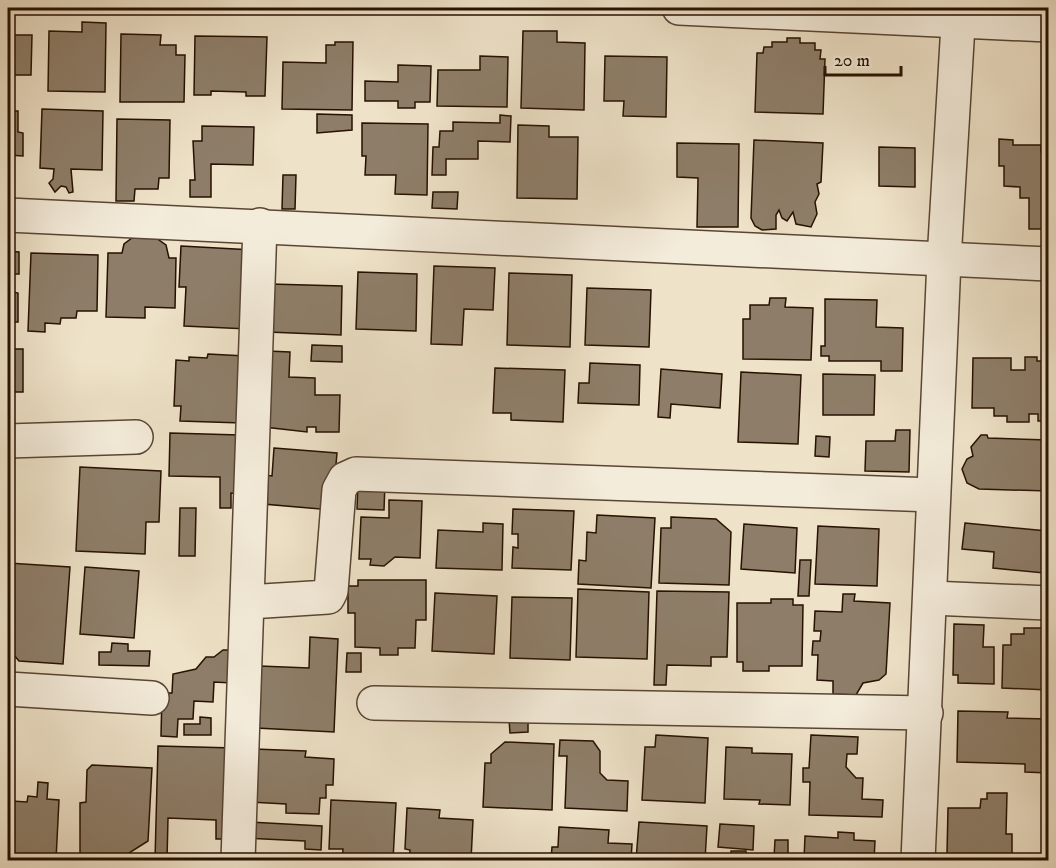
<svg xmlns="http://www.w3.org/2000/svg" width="1056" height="868" font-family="'IM FELL DW Pica',serif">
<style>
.building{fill:#8e7e69;stroke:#271102;stroke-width:1.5}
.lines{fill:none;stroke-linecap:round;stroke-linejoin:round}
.minor-casing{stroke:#594534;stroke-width:36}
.minor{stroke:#f4ecdb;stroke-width:33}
</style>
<rect width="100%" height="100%" fill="#eee2c8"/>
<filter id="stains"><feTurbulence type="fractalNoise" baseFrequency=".00333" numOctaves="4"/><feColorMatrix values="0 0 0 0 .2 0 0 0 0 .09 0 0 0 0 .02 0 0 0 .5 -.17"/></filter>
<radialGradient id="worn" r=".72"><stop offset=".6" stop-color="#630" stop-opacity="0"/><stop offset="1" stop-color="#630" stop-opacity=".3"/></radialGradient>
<g class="building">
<path d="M 82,22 L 106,23 L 105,92 L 48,91 L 49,31 L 82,32 Z"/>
<path d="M 523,31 L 557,31 L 557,42 L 585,43 L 584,110 L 521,108 Z"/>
<path d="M 121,34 L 161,35 L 160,45 L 176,45 L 176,55 L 185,55 L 184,102 L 120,102 Z"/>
<path d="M 8,35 L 32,35 L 31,75 L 12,75 L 12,91 L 8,91 Z"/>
<path d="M 195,36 L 267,37 L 265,96 L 246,96 L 246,92 L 211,91 L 211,95 L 194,95 Z"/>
<path d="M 787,38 L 800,38 L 800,43 L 815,43 L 815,50 L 821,50 L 820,59 L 825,59 L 823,114 L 755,112 L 757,53 L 763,53 L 764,47 L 772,47 L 772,42 L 787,42 Z"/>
<path d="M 335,42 L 353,42 L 352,110 L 282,109 L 283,62 L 326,63 L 326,45 L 335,45 Z"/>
<path d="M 480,56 L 508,57 L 507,107 L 437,106 L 438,70 L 480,70 Z"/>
<path d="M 605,56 L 667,57 L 666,117 L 623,116 L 624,101 L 604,101 Z"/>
<path d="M 398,65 L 431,66 L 430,102 L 415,102 L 415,108 L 398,108 L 398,101 L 365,101 L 365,81 L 398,82 Z"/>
<path d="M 42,109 L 103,111 L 102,170 L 71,169 L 73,192 L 69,193 L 66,187 L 61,186 L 55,192 L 49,183 L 53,179 L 54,169 L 40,168 Z"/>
<path d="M 8,111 L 18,111 L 18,132 L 23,133 L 23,156 L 8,155 Z"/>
<path d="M 317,114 L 352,115 L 352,130 L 317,133 Z"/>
<path d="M 500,115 L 511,116 L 510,142 L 478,141 L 478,159 L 446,159 L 446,175 L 432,175 L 433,147 L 439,147 L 440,131 L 453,131 L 453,122 L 500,123 Z"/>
<path d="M 117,119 L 170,120 L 169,178 L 159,178 L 158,189 L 135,189 L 134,201 L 116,201 Z"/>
<path d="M 362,123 L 428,124 L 427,195 L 395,194 L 396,175 L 365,175 L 366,156 L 362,156 Z"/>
<path d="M 518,125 L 549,126 L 549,137 L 578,137 L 577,199 L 517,198 Z"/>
<path d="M 202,126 L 254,127 L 253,165 L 211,164 L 211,197 L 190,197 L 190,180 L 195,180 L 193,141 L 202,141 Z"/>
<path d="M 999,139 L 1013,140 L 1013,145 L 1041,145 L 1041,152 L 1048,152 L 1048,229 L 1029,229 L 1029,198 L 1020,198 L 1020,187 L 1004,186 L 1004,166 L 999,166 Z"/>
<path d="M 754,140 L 823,143 L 821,182 L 817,184 L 819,194 L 815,202 L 817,214 L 811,227 L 796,224 L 793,212 L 787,221 L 782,218 L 779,210 L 776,215 L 776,229 L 762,230 L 755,226 L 751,218 Z"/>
<path d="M 677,143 L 739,144 L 738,227 L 697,227 L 698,178 L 677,177 Z"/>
<path d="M 879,147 L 915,148 L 915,187 L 879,186 Z"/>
<path d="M 283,175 L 296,175 L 295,209 L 282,209 Z"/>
<path d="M 433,192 L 458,192 L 457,209 L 432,208 Z"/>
<path d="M 132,238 L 156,238 L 166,245 L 169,258 L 176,258 L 175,308 L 145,307 L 145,318 L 106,317 L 108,253 L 122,253 L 124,244 Z"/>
<path d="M 181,246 L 253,250 L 248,329 L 184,326 L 186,287 L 179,287 Z"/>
<path d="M 8,251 L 19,252 L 19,274 L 13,274 L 13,292 L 18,293 L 18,322 L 8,322 Z"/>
<path d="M 31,253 L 98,255 L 97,311 L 77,311 L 76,318 L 61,318 L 60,324 L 45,323 L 45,332 L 28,331 Z"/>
<path d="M 434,266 L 495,268 L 493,310 L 464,309 L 462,345 L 431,344 Z"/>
<path d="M 358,272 L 417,274 L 416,331 L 356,329 Z"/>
<path d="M 509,273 L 572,275 L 570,347 L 507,345 Z"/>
<path d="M 270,284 L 342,286 L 341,335 L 268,332 Z"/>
<path d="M 587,288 L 651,290 L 649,347 L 585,345 Z"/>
<path d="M 770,298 L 786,298 L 785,307 L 813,308 L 811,360 L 743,359 L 743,319 L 750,319 L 750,305 L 769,305 Z"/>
<path d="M 825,299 L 877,300 L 876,327 L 903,328 L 902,371 L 881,371 L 881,361 L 829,361 L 829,356 L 821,356 L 821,346 L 825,346 Z"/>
<path d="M 312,345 L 342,346 L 342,362 L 311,361 Z"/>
<path d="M 8,349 L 23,349 L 23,392 L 10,392 L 8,400 Z"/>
<path d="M 267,351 L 290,352 L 289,377 L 315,378 L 315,395 L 340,395 L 339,432 L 316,432 L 316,427 L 307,427 L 307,432 L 264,427 Z"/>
<path d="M 208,354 L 245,356 L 242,423 L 180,421 L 181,406 L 174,406 L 176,360 L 189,361 L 189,357 L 207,358 Z"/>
<path d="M 1025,357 L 1037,357 L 1037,361 L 1046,361 L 1045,370 L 1048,370 L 1048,421 L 1038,421 L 1038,414 L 1029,414 L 1029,422 L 1007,422 L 1007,416 L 994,416 L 994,408 L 972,408 L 973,358 L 1011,358 L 1011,370 L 1025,370 Z"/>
<path d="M 590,363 L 640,365 L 639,405 L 578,403 L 579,383 L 589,383 Z"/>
<path d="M 495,368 L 565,370 L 563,422 L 511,420 L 511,413 L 493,413 Z"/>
<path d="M 661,369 L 722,374 L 720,408 L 671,404 L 670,418 L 658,417 Z"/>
<path d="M 741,372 L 801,375 L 798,444 L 738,442 Z"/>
<path d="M 823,374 L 875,375 L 874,415 L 823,415 Z"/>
<path d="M 896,430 L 910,430 L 909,472 L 865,471 L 866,441 L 895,441 Z"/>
<path d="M 170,433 L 239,435 L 238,494 L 231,493 L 231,508 L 220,508 L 220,477 L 169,476 Z"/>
<path d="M 981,435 L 987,435 L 988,438 L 1048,440 L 1048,491 L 979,489 L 967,483 L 962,469 L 967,459 L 973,456 L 971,447 Z"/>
<path d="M 816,436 L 830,437 L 829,457 L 815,456 Z"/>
<path d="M 274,448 L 337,453 L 332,510 L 263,504 L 265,475 L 272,476 Z"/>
<path d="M 80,467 L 161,471 L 159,522 L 146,522 L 145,554 L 76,551 Z"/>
<path d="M 358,482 L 385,483 L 384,510 L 357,509 Z"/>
<path d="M 389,500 L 422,501 L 420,558 L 395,557 L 384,566 L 370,565 L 371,559 L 359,559 L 361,517 L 389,518 Z"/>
<path d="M 180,508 L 196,508 L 195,556 L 179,556 Z"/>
<path d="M 513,509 L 574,511 L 571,570 L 512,568 L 513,547 L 518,548 L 518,534 L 512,534 Z"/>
<path d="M 597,515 L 655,518 L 651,588 L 578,584 L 579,560 L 586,561 L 587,532 L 596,533 Z"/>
<path d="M 671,517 L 716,519 L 731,532 L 729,585 L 659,583 L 661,528 L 671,528 Z"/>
<path d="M 483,523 L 503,524 L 502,570 L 436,568 L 438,530 L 483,532 Z"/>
<path d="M 965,523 L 1047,531 L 1044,573 L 993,568 L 994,552 L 962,549 Z"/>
<path d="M 744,524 L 797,528 L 795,573 L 741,569 Z"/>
<path d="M 818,526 L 879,529 L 877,586 L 815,584 Z"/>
<path d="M 800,560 L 811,560 L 809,596 L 798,596 Z"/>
<path d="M 8,563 L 70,567 L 63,664 L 19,661 L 8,648 Z"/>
<path d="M 85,567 L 139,571 L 134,638 L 80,634 Z"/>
<path d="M 358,580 L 426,580 L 426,620 L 416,620 L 415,648 L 398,648 L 398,655 L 380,655 L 380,648 L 355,647 L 355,613 L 348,613 L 348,586 L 358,586 Z"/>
<path d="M 578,589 L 649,592 L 647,659 L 576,657 Z"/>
<path d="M 657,591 L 729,592 L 727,657 L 711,657 L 711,666 L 667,665 L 666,685 L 654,685 Z"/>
<path d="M 435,593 L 497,596 L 494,654 L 432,651 Z"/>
<path d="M 843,594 L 855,594 L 854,601 L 890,603 L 886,674 L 879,680 L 863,683 L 856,695 L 833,694 L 833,681 L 817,680 L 818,655 L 812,655 L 813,641 L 820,641 L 821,631 L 814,631 L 815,611 L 842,612 Z"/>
<path d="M 512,597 L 572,598 L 570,660 L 510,658 Z"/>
<path d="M 771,599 L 793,599 L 793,605 L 803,605 L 802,666 L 769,666 L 769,671 L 743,671 L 743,662 L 737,662 L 737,603 L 771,603 Z"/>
<path d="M 954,624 L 984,625 L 983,647 L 994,647 L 994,684 L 958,683 L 958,675 L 953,675 Z"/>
<path d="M 1024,628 L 1048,628 L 1048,690 L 1002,688 L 1003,645 L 1011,645 L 1011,634 L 1024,634 Z"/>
<path d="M 310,637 L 338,639 L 334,732 L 256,728 L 260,666 L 309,668 Z"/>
<path d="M 112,643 L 128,644 L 128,651 L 150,651 L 149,666 L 99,665 L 99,652 L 111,652 Z"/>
<path d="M 223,650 L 233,650 L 232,683 L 214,682 L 213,702 L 194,701 L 193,719 L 178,719 L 177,737 L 161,736 L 162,693 L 172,693 L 173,674 L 196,669 L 206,657 L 214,657 Z"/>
<path d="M 347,653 L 361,653 L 361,672 L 346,672 Z"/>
<path d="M 958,711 L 1008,712 L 1007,718 L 1048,719 L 1048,773 L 1025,772 L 1025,764 L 957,762 Z"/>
<path d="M 200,717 L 211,718 L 211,735 L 184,735 L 184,724 L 200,724 Z"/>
<path d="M 528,718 L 528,732 L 510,733 L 509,719 Z"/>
<path d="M 656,735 L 708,738 L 705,803 L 642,800 L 645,747 L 655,747 Z"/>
<path d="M 811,735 L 858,737 L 857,754 L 847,754 L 846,767 L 856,778 L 863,778 L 862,799 L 883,800 L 882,817 L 809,815 L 810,782 L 803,782 L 803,768 L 809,768 Z"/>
<path d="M 560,740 L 593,741 L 600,751 L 600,773 L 607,780 L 628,781 L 627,811 L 565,808 L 567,756 L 559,756 Z"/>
<path d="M 505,742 L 554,744 L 552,810 L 483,807 L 485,763 L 491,763 L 491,754 Z"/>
<path d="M 158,746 L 234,748 L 232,839 L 216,839 L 216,820 L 168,818 L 167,860 L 155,860 Z"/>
<path d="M 726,747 L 752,748 L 752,753 L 792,754 L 790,805 L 759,804 L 760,800 L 724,799 Z"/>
<path d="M 251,749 L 306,751 L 305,757 L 334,759 L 333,785 L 326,785 L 326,798 L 320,798 L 319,814 L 286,813 L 286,804 L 249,802 Z"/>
<path d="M 92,765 L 152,768 L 148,841 L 118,860 L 80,860 L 80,803 L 86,802 L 87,770 Z"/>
<path d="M 38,782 L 48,783 L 47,799 L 59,800 L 56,860 L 8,860 L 12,801 L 27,802 L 28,796 L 37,797 Z"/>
<path d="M 987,793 L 1007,793 L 1006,834 L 1012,834 L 1012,855 L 947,854 L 948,808 L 980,808 L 981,799 L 987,799 Z"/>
<path d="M 331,800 L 396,803 L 393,860 L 342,860 L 343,849 L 329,849 Z"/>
<path d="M 407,808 L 440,810 L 439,818 L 473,820 L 471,860 L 409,860 L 410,850 L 405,849 Z"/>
<path d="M 247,822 L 322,826 L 321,850 L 305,849 L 305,841 L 246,838 Z"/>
<path d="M 639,822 L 707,826 L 705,860 L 636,860 Z"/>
<path d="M 720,824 L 754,826 L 753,850 L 718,847 Z"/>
<path d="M 559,827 L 609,830 L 608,843 L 632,844 L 631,860 L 551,860 L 552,847 L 558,847 Z"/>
<path d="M 838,832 L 854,833 L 854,840 L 875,841 L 874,860 L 804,860 L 805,836 L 838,838 Z"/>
<path d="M 775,840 L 788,840 L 788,860 L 757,860 L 757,857 L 774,858 Z"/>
<rect x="731" y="851" width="15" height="9"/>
<rect x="300" y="855" width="18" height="5"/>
</g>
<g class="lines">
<defs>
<g id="minor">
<path d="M 679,8 L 1048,25"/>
<path d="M 8,215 L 1048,264"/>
<path d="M 8,441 L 136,437"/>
<path d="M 931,598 L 1048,603"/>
<path d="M 248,602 L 328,597 L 331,591 L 339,490 L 345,479 L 356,474 L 933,495"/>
<path d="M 8,689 L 152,698"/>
<path d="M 374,703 L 926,713"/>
<path d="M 238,860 L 260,225"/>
<path d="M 918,860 L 944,260 L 959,8"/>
</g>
</defs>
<use href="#minor" class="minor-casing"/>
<use href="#minor" class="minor"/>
</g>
<rect width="1056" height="868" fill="none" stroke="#eee2c8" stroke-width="30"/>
<rect x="9" y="9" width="1038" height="850" fill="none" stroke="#271102" stroke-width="3"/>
<rect x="15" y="15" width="1026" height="838" fill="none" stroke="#271102" stroke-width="1.5"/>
<path d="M825 66v9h76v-9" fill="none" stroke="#271102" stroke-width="3"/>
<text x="834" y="66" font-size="18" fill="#271102" stroke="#f4ecdb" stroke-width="4.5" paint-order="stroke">20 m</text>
<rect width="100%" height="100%" filter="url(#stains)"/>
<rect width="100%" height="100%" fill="url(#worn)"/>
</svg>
